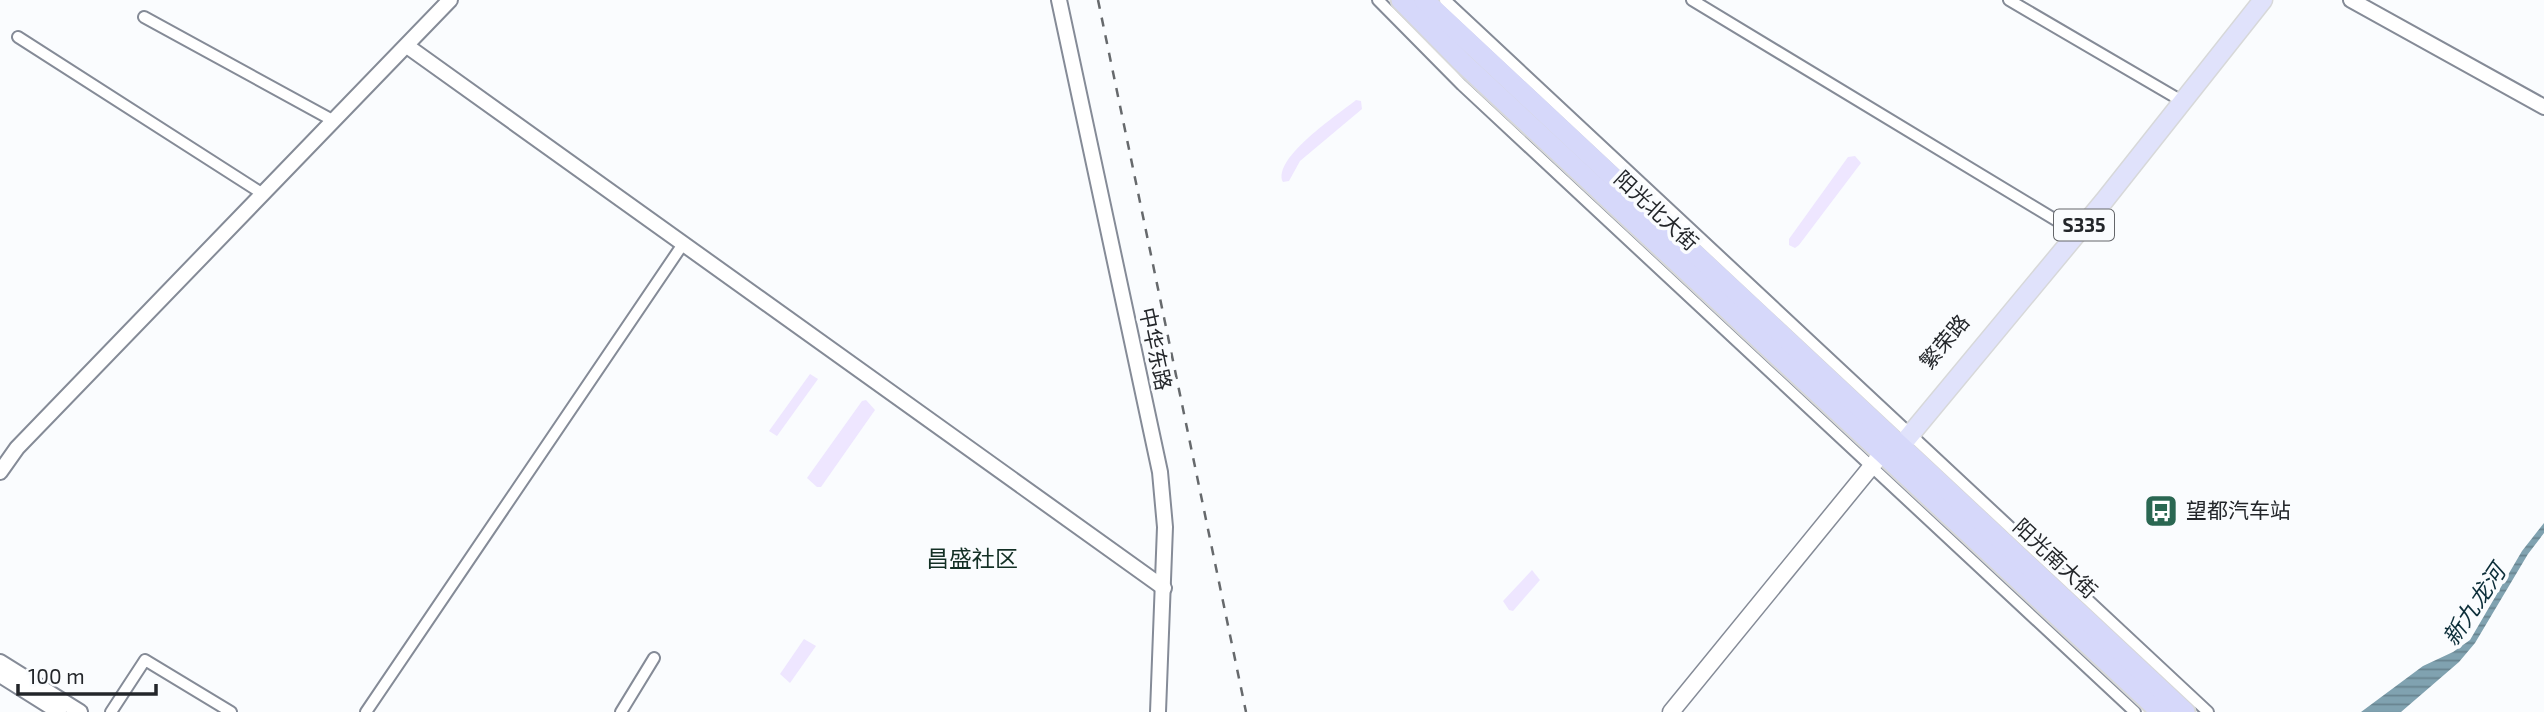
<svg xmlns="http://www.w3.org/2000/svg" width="2544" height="712" font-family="'Exo 2','Noto Sans SC',sans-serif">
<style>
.green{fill:#eee6ff}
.water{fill:url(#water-rules)}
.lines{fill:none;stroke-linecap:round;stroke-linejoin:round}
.minor-casing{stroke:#858b97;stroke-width:14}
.tertiary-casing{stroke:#858b97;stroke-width:18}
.secondary-casing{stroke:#858b97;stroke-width:19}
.primary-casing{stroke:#d7d8d9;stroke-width:21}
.trunk-casing{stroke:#d7d8d9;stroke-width:23}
.minor{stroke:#fff;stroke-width:10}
.tertiary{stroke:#fff;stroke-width:14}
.secondary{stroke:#fff;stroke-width:16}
.primary{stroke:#e0e2fb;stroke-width:18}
.trunk{stroke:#d6d8fa;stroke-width:19}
.rail{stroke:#66696c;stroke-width:2.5;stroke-dasharray:9 9;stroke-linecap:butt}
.labels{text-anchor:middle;stroke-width:7;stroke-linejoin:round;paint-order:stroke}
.shield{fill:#fafcfe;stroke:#64666a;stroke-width:2}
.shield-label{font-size:19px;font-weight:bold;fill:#23262a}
.street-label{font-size:21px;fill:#23262a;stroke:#fafcfe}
.poi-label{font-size:21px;fill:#23262a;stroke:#fafcfe;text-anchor:start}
.neighbourhood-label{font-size:23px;fill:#133025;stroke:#fafcfe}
.water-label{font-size:23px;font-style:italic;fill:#0c2e39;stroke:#fafcfe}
</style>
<defs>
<pattern id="water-rules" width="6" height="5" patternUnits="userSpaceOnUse" patternTransform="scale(1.75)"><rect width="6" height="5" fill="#80a2b0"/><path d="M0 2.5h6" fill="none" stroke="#68848f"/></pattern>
</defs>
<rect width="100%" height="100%" fill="#fafcfe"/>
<g class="green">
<path d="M 1356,100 L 1361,101 L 1362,109 L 1300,161 L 1289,181 L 1283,182 C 1272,158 1339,114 1356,100 Z"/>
<path d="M 1855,156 L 1861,163 L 1799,245 L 1795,248 L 1789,245 L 1789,239 L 1848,157 Z"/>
<path d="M 810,374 L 818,379 L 777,436 L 769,431 Z"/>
<path d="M 866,400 L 875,410 L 821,487 L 817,487 L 807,478 L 862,401 Z"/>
<path d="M 1532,570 L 1540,580 L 1513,611 L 1509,610 L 1503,601 Z"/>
<path d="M 804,639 L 816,646 L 790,683 L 780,674 Z"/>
</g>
<path class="water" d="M 2544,523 L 2544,533 L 2528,554 L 2475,643 L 2459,662 L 2401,712 L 2361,712 L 2423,666 L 2453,652 L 2470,640 L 2522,551 Z"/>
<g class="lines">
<defs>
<g id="minor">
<path d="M 1378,0 L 1462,85 L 2135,712"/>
<path d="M 1445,0 L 2208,712"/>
<path d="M 1692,0 L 2069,228"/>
<path d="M 2009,0 L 2175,97"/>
<path d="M 144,17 L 334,121"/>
<path d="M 18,37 L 263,194"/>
<path d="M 111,712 L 145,660 L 231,712"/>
<path d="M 366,712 L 683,244"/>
<path d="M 621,712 L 654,658"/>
</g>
<g id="tertiary">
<path d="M 1059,0 L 1160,472 L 1165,527 L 1158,712"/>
<path d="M 2351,0 L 2544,107"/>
<path d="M 407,46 L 1164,588"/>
<path d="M 0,472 L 17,448 L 450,0"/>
<path d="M 0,662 L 80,712"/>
<path d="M 0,675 L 59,712"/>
</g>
<path id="secondary" d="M 1671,712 L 1889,445"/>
<path id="primary" d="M 1900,447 L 2104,201 L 2263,0"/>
<g id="trunk">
<path d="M 1401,0 L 1462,62 L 2161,712"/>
<path d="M 1424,0 L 2185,712"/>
</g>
</defs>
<use href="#minor" class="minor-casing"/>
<use href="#tertiary" class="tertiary-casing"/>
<use href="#secondary" class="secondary-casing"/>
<use href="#primary" class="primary-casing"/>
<use href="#trunk" class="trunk-casing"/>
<use href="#minor" class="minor"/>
<use href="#tertiary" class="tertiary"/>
<use href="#secondary" class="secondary"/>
<use href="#primary" class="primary"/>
<use href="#trunk" class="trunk"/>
<path class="rail" d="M 1098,0 L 1246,712"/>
</g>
<defs>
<symbol id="bus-square" viewBox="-11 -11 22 22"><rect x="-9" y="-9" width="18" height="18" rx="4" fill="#2a6752" stroke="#fafcfe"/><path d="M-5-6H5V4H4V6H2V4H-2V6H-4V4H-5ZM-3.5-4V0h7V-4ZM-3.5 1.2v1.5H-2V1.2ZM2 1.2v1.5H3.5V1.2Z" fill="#fff"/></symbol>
</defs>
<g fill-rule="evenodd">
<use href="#bus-square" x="2142" y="492" width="38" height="38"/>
</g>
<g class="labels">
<rect class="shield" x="2054" y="209.5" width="60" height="31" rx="5"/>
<g class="shield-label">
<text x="2084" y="232">S335</text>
</g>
<g class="street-label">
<text transform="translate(1656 211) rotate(43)" y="7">阳光北大街</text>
<text transform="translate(1945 342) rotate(-50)" y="7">繁荣路</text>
<text transform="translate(1155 349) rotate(78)" y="7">中华东路</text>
<text transform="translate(2055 559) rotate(43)" y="7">阳光南大街</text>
</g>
<g class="poi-label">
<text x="2186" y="518">望都汽车站</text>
</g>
<g class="neighbourhood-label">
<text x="972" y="567">昌盛社区</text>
</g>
<g class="water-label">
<text transform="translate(2474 605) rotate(-56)" y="8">新九龙河</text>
</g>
</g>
<path d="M18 684v10h138v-10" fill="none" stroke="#23262a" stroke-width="3.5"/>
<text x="28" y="684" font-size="21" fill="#23262a" stroke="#fafcfe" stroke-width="5" paint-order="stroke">100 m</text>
</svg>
